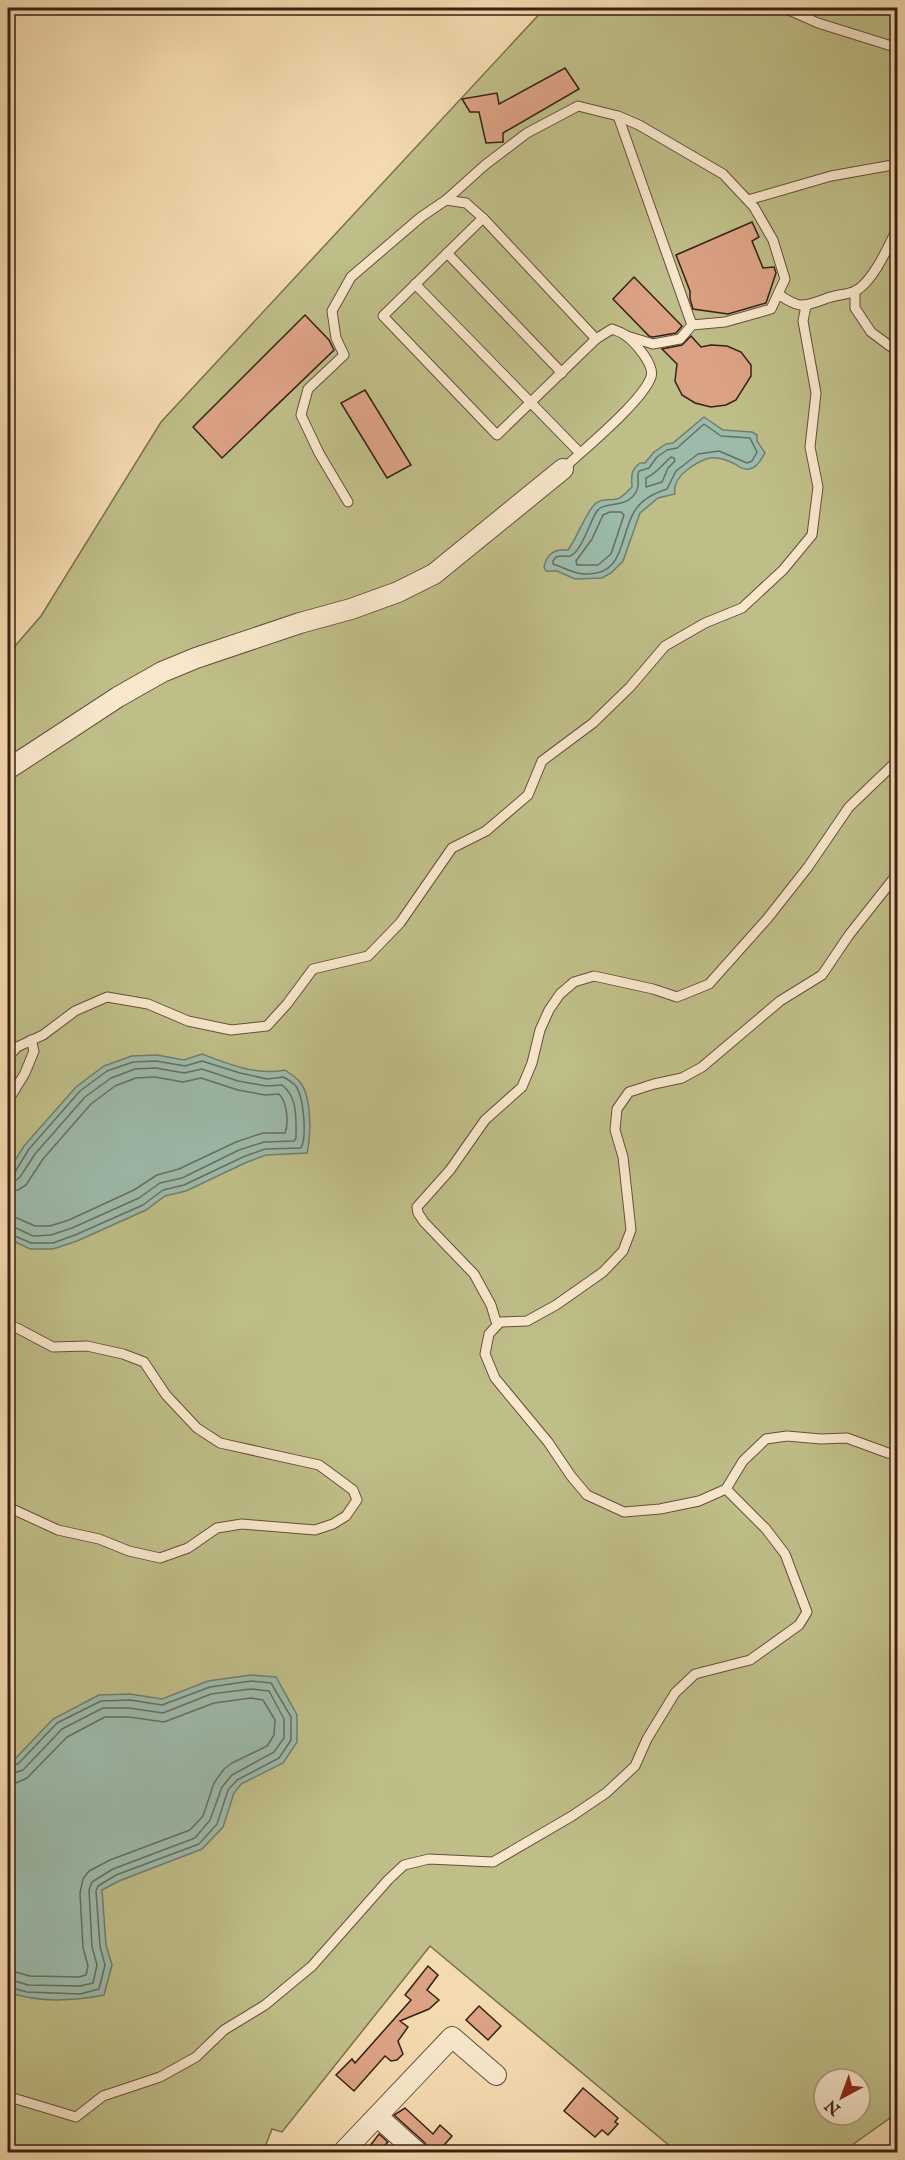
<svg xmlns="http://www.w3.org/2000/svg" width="905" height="2160" font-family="'IM FELL English',serif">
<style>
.green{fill:#bfbe88;stroke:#7a6f50;stroke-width:1.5;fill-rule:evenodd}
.water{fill:#9cbbab;stroke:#737d70;stroke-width:1.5}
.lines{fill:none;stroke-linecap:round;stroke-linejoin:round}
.shore{stroke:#696e61;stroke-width:1.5}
.building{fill:#dca284;stroke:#362017;stroke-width:1.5}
.lane-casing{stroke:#664e3d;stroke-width:11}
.street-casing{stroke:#664e3d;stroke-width:22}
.lane{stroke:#f8e7cb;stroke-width:9}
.street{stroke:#f8e7cb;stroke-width:20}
</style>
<rect width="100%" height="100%" fill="#f4daaf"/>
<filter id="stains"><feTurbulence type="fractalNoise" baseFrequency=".00333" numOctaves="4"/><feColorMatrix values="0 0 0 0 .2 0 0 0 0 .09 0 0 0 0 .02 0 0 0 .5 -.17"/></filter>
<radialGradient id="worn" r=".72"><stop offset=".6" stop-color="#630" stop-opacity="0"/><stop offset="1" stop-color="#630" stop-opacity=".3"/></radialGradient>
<path class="green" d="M 545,8 L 897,8 L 897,2113 L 842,2152 L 677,2152 L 430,1946 L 282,2132 L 272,2129 L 263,2152 L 8,2152 L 8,654 L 41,616 L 161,422 ZM 824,2079 L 860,2079 L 860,2115 L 824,2115 Z"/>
<g class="water">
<path d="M 704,417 L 723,430 L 752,432 L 757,435 L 757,441 L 765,453 C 761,459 757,468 749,469 C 744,470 739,467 735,464 C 715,454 705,456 687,470 C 679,476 673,483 675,494 L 658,498 L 640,513 L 623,561 L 611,573 L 602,578 L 575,579 L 557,571 L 546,571 L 544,567 C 547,553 555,549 568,550 C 577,538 586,512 595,504 C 602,498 609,501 617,499 C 622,498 628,491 632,487 C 631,476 631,470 640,463 L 645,463 L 654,452 L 666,444 L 673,443 Z"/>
<path d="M 202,1054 C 228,1064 257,1076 285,1070 C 289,1073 296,1077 300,1082 C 312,1097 311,1135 307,1153 L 266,1155 L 245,1163 L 186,1191 L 165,1196 L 146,1210 L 77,1241 L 53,1249 L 30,1249 L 11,1240 L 8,1237 L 8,1172 L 24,1146 L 76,1087 L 104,1066 L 132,1056 L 157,1055 L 184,1060 Z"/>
<path d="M 251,1675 L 276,1677 L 297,1715 L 297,1742 L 283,1763 L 241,1784 L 234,1793 L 223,1827 L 202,1849 L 119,1881 L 102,1890 L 106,1945 L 112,1965 L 104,1995 C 73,2001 38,2003 8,1992 L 8,1763 L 15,1759 L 53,1719 L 99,1695 L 130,1694 L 162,1699 L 208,1681 Z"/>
</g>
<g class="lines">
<g class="shore">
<path d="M 704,424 L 721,436 L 750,438 L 757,452 L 752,461 L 747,463 L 719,451 L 698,454 L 676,471 L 667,489 C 654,493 641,500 634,512 C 619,538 625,576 584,574 C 572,573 563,567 553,564 L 553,561 L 556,557 C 561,555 566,557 570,556 C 582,551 590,521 597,511 C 605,500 628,510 637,490 C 640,484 636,477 639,471 L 649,468 L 657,457 L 667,450 L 677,448 Z"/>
<path d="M 671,457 L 674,458 L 675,461 L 668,468 L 662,482 L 646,487 L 646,478 C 656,474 663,464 671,457 Z"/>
<path d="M 610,512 L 621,512 L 624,515 L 611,554 L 598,565 L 577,565 L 576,561 L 592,539 L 603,515 Z"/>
<path d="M 8,1175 L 15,1172 L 29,1149 L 80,1091 L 107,1071 L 133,1062 L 156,1061 L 185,1066 L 202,1061 L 240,1073 L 267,1079 L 283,1077 C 287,1079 292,1082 295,1085 C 304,1096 307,1136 301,1148 L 265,1149 L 243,1157 L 184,1185 L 163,1190 L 143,1205 L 75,1235 L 53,1243 L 31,1243 L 8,1233"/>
<path d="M 8,1183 L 14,1182 L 20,1177 L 35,1154 L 85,1097 L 111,1078 L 135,1069 L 156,1068 L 184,1073 L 202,1069 L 238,1081 L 266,1086 L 282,1085 C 298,1097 296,1119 296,1138 L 294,1141 L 264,1142 L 239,1150 L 182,1178 L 160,1183 L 139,1198 L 72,1228 L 51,1235 L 33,1236 L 14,1227 L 8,1226"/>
<path d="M 8,1192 L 18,1190 L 26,1185 L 43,1159 L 91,1104 L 115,1086 L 136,1078 L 155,1077 L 183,1082 L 201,1078 L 238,1090 L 265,1095 L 279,1094 C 287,1102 289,1123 285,1133 L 263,1133 L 236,1142 L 179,1169 L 157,1175 L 134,1190 L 69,1220 L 50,1226 L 35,1226 L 17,1218 L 8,1217"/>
<path d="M 8,1768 L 19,1763 L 57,1723 L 101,1701 L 130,1700 L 162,1705 L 210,1687 L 251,1681 L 271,1683 L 291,1717 L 291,1740 L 279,1758 L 237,1780 L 228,1790 L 217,1824 L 199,1844 L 116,1875 L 98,1886 L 96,1891 L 100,1946 L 105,1965 L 99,1989 L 80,1994 L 27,1992 L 8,1987"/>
<path d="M 8,1775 L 23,1770 L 62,1729 L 103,1708 L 129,1708 L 163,1713 L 211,1694 L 251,1689 L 269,1691 L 284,1719 L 284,1738 L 274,1752 L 232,1775 L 222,1787 L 210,1820 L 195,1838 L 113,1869 L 92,1882 L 89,1890 L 92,1947 L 97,1965 L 93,1983 L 80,1986 L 28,1985 L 8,1979"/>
<path d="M 8,1784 L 16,1783 L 27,1778 L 67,1737 L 105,1717 L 129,1717 L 164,1722 L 214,1703 L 251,1698 L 263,1700 L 275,1720 L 274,1735 L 267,1746 L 232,1763 L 224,1769 L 214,1783 L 203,1816 L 190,1830 L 110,1860 L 89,1871 L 83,1879 L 80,1893 L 83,1948 L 88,1966 L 86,1975 L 79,1977 L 30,1976 L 8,1970"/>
</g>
</g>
<g class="building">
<path d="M 565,68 L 579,89 L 503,133 L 503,142 L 486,143 L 479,112 L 470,112 L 462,99 L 497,93 L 499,104 Z"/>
<path d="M 752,222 L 759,237 L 752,241 L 763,268 L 774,267 L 776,273 L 766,303 L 728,314 L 693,309 L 690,299 L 690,291 L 676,255 Z"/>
<path d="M 634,277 L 682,326 L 676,333 L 653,337 L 649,336 L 613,299 Z"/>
<path d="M 305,315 L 329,340 L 334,350 L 222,458 L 193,427 Z"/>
<path d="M 691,336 L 701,347 L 711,345 L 727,346 L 741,352 L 751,365 L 751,376 L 736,400 L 726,405 L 711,407 L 695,403 L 682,395 L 675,381 L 677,364 L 662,349 L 682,345 Z"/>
<path d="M 365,390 L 411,465 L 387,478 L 341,403 Z"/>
<path d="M 428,1966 L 438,1975 L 427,1990 L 439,2000 L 429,2009 L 400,2021 L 408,2027 L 398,2041 L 403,2054 L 397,2060 L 391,2061 L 385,2056 L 354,2091 L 336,2075 L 352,2059 L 355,2063 L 411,2000 L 405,1995 Z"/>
<path d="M 479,2006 L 501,2026 L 488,2040 L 466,2020 Z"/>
<path d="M 583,2088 L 618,2118 L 615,2122 L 618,2124 L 608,2135 L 602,2130 L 595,2137 L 564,2111 Z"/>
<path d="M 405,2108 L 433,2134 L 440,2125 L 452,2136 L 438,2152 L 429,2152 L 425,2143 L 394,2115 Z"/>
<path d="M 379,2134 L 388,2142 L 378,2152 L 368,2152 L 366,2151 Z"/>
</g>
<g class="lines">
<defs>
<g id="lane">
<path d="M 784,8 L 818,23 L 898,48"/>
<path d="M 618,116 L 639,125 L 723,174 L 754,207 L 773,240 L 785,279 L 771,309 L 725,322 L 692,325 L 680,339 L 653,344 L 627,336"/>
<path d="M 446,200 L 485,165 L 527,133 L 578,106 L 618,116 L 692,325"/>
<path d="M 748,200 L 831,176 L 898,164"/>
<path d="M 483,218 L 383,316 L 497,435 L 596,339 L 612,329 C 616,331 622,332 625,335 C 635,342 655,365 651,377 C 642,402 584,449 563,469"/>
<path d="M 447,253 L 562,373"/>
<path d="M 415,284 L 580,453"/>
<path d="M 855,291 L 855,308 L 871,332 L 898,352"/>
<path d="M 778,294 C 800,309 802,307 825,299 C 834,295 844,295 853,292 C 872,285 889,245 898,227"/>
<path d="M 348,502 L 319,453 L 301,415 L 308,389 L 344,355 L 336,338 L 332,311 L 351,277 L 421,217 L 446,200 L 466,203 L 483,218 L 596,339"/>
<path d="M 8,1057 L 17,1047 L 43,1035 L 75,1011 L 107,997 L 148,1004 L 188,1021 L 231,1030 L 267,1026 L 287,1004 L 313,969 L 368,956 L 400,923 L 452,848 L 486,831 L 528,795 L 542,761 L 593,723 L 630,687 L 665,646 L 705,623 L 742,608 L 783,570 L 812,535 L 818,487 L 810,447 L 816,393 L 803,321 L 806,306"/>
<path d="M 8,1101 L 25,1073 L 34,1051 L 31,1040"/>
<path d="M 497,1325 L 491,1305 L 474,1274 L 424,1222 L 418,1213 L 417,1207 L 450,1170 L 485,1120 L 522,1087 L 532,1063 L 540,1030 L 549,1010 L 560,994 L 574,982 L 594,976 L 653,989 L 677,997 L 709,984 L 767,919 L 808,867 L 849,807 L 898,760"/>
<path d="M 8,1326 L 17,1328 L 53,1347 L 87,1346 L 123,1354 L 144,1362 L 166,1395 L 197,1428 L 220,1443 L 319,1465 L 353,1490 L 357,1500 L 346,1516 L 333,1524 L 315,1530 L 242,1524 L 217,1528 L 188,1548 L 160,1558 L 129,1551 L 99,1539 L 58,1530 L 8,1507"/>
<path d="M 726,1489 L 743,1461 L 766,1439 L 787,1436 L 821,1439 L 847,1438 L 888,1453 L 898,1454"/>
<path d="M 8,2101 L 13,2098 L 76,2117 L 103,2096 L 160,2077 L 196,2057 L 224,2030 L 265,2005 L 312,1966 L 388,1880 L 404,1865 L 429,1859 L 493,1862 L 572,1816 L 606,1793 L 635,1766 L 647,1739 L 675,1693 L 695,1674 L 750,1660 L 799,1625 L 807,1612 L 785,1554 L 766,1529 L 726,1489 L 699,1501 L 660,1509 L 624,1512 L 587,1495 L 571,1476 L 548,1442 L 495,1378 L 485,1354 L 489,1334 L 500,1322 L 527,1321 L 556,1305 L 603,1272 L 623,1251 L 631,1230 L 623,1157 L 615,1130 L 617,1109 L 629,1092 L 654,1084 L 682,1078 L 702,1067 L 780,1001 L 822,975 L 849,935 L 898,873"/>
</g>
<g id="street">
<path d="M 8,769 L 118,697 L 162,672 L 196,658 L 300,623 L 351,609 L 398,592 L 434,574 L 563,469"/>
<path d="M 378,2117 L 417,2152"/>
<path d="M 343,2152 L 452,2037 L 496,2075"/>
</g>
</defs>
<use href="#lane" class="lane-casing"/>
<use href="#street" class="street-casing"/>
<use href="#lane" class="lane"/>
<use href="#street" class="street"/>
</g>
<rect width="905" height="2160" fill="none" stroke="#f4daaf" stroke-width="30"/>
<rect x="9" y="9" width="887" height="2142" fill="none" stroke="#362017" stroke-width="3"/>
<rect x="15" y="15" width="875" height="2130" fill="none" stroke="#362017" stroke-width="1.5"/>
<g transform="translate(842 2097) rotate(221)"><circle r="28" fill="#f8e7cb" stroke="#aa9783" stroke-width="1.5"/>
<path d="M0-4.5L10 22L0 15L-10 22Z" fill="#8f2418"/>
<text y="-9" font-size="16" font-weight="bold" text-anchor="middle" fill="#362017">N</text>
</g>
<rect width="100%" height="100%" filter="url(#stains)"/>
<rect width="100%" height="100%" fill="url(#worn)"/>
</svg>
